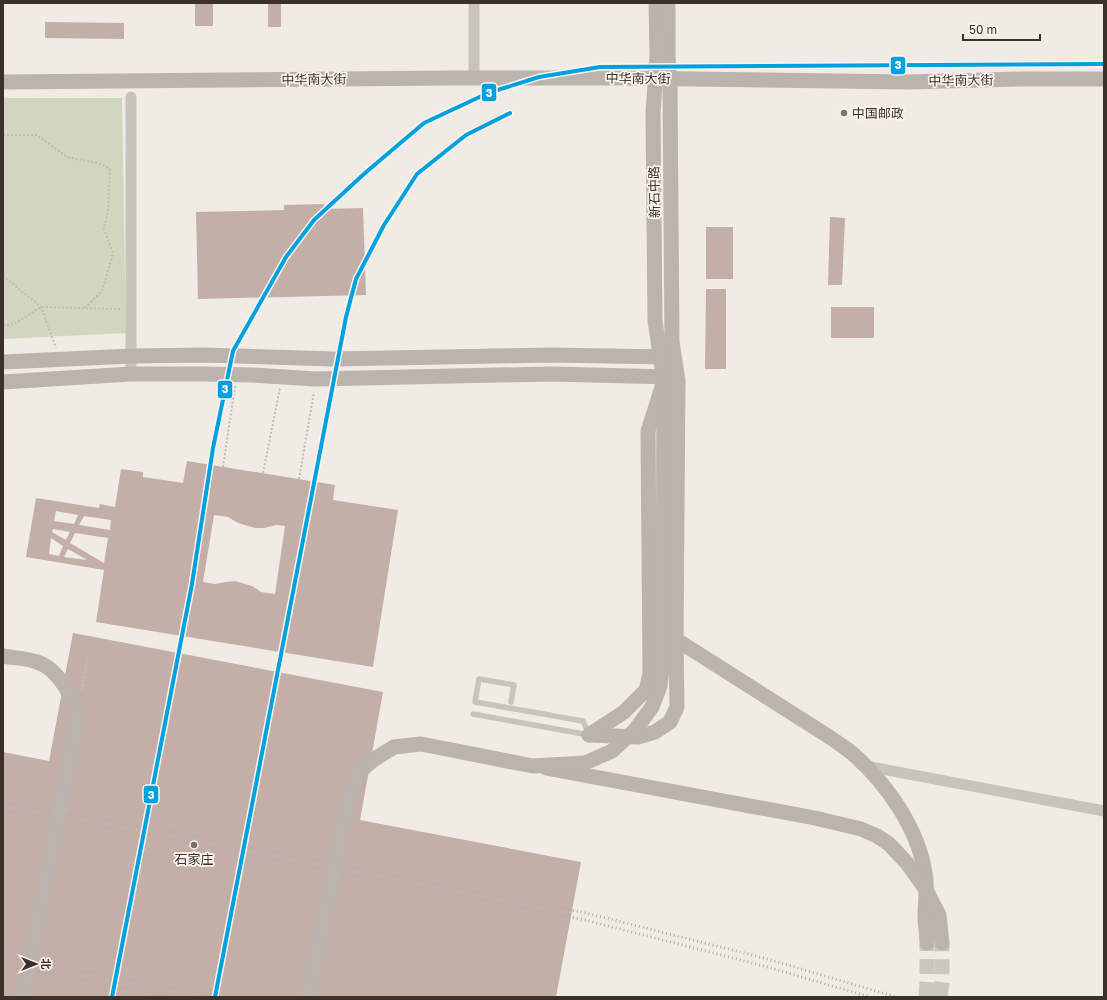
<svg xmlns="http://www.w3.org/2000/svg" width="1107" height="1000" font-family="'Golos Text','Noto Sans SC',sans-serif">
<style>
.green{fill:#d1d6bf}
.building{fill:#c3afa7;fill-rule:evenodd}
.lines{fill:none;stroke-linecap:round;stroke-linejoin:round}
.secondary-tunnel{stroke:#ccc6c0;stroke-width:15;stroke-dasharray:15 8;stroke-linecap:butt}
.path{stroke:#c2bbb6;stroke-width:2;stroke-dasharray:2 2;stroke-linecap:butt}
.lane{stroke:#c9c3be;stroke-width:5.5}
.street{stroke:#c9c3be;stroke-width:11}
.secondary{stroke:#bab3ae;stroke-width:15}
.rail{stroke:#b1aca8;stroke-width:3;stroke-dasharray:1 3;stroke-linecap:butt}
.secondary-bridge{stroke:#bab3ae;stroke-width:15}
.metro-1-casing{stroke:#fbf5ee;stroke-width:7}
.metro-1{stroke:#00a1e0;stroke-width:4}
.poi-dot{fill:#7a716c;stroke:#fbf5ee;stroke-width:1.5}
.labels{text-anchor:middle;stroke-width:3.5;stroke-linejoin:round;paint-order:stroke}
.street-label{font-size:13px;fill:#3b302b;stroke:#fbf5ee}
.poi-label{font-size:13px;fill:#3b302b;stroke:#fbf5ee;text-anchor:start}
.line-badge{stroke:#fbf5ee;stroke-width:1.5}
.badge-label{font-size:11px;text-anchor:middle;font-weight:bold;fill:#fff}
</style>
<rect width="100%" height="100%" fill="#f0ebe5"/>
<path class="green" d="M 3,98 L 122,98 L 126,333 L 3,339 Z"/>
<g class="building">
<rect x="195" y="3" width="18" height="23"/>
<rect x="268" y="3" width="13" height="24"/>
<path d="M 45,22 L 124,23 L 124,39 L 45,38 Z"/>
<path d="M 324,204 L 324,209 L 363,208 L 366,295 L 198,299 L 196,212 L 284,210 L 284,205 Z"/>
<path d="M 830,217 L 845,218 L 842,285 L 828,285 Z"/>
<rect x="706" y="227" width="27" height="52"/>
<path d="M 706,289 L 726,289 L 726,369 L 705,369 Z"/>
<rect x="831" y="307" width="43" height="31"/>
<path d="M 187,461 L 335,485 L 333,500 L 398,510 L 373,667 L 96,622 L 104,570 L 26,557 L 36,498 L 99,508 L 100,504 L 115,507 L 121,469 L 143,472 L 143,477 L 183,483 ZM 56,511 L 78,515 L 74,524 L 54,521 ZM 214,515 L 228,517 L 238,523 L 255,528 L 264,528 L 276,525 L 285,526 L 275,594 L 261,592 L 252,586 L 235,581 L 226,582 L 215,584 L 203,582 ZM 84,516 L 111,520 L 110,530 L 79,525 ZM 53,529 L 70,532 L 66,540 L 52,532 ZM 75,533 L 108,538 L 104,563 L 70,543 ZM 51,538 L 63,546 L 59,556 L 49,554 ZM 68,549 L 87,560 L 64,557 Z"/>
<path d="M 73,633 L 383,692 L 360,820 L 581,862 L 556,997 L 3,997 L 3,752 L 49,761 Z"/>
</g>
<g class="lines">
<g class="secondary-tunnel">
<path d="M 926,997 L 927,981 L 927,943"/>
<path d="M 940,997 L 942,982 L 942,943"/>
</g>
<g class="path">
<path d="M 3,135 L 37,135 L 67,157 L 101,164 L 110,169 L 108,211 L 104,229 L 113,253 L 102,291 L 85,308"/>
<path d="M 3,276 L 41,307 L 56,348"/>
<path d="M 3,326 L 14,324 L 41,307 L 120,309"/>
<path d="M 223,467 L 235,386"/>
<path d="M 263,473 L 280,388"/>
<path d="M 299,479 L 314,392"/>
<path d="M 82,690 L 87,657"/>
</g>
<g class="lane">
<path d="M 511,702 L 514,685 L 479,679 L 475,702 L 583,721 L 589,734"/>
<path d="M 473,714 L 589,735"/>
</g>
<g class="street">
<path d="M 474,3 L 474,78"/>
<path d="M 131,97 L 131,374"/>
<path d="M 866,766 L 1104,811"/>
</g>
<g class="secondary">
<path d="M 3,82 L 451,78 L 623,78 L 909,82 L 1022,79 L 1104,79"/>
<path d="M 3,362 L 132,356 L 204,355 L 333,359 L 550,355 L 669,357"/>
<path d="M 3,382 L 131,374 L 204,374 L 252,375 L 316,379 L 550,374 L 672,377"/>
<path d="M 669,635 L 831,738 C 838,743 846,748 853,754 C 887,784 918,828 925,873 C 928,887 925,902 925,916 C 925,925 927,934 927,943"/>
<path d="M 3,656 C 14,658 27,658 37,662 C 57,668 76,699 77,719"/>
<path d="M 589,735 L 638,737 L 655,732 L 670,722 L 677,707 L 676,639 L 678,381 L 672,342 L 670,84 L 668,56 L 668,3"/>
<path d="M 589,735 L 624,712 L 646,690 L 650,674 L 648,431 L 664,381 L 655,321 L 653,113 L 657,56 L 656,3"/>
<path d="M 546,768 L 815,818 L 861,829 L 877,836 L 889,844 L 907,863 L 926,890 L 939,915 L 942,943"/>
</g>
<g class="rail">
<path d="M 3,802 L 188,835 L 586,913 L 764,958 L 896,997"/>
<path d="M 3,810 L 188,843 L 585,920 L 764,966 L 870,997"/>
<path d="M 3,956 L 222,997"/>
<path d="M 3,965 L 173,997"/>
</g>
<g class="secondary-bridge">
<path d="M 23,997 L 77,719"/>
<path d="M 308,997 L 349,796 L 358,773 L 373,760 L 394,747 L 421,744 L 533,766 L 585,763 L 612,751 L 635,730 L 652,707 L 660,686 L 663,662 L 664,381"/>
</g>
<defs>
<g id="metro-1">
<path d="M 112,997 L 192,584 L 213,448 L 233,351 L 286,257 L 314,220 L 365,173 L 424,123 L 488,93 L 539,77 L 600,67 L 1104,64"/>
<path d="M 215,997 L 346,317 L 356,279 L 384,225 L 417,174 L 466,135 L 510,113"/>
</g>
</defs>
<use href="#metro-1" class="metro-1-casing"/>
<use href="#metro-1" class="metro-1"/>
</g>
<g class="poi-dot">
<circle cx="844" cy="113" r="4"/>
<circle cx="194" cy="845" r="4"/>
</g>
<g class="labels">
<g class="street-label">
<text transform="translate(638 78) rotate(1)" y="5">中华南大街</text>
<text transform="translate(314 79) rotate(-1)" y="5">中华南大街</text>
<text transform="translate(961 80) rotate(-1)" y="5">中华南大街</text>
<text transform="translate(654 192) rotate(-91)" y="5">新石中路</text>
</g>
<g class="poi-label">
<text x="852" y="118">中国邮政</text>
<text x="194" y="864" text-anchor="middle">石家庄</text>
</g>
</g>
<g class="line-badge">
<rect x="890" y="56" width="16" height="19" rx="4" fill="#00a1e0"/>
<rect x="481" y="83" width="16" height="19" rx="4" fill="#00a1e0"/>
<rect x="217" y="380" width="16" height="19" rx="4" fill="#00a1e0"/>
<rect x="143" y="785" width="16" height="19" rx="4" fill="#00a1e0"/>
</g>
<g class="badge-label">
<text x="898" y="69">3</text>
<text x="489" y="97">3</text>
<text x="225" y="393">3</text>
<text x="151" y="799">3</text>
</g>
<rect width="1107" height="1000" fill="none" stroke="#3b302b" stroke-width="8"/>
<g transform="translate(36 964) rotate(90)" stroke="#fbf5ee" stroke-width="3" paint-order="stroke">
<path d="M0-3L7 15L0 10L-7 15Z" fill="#3b302b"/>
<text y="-6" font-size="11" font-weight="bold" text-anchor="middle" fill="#3b302b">北</text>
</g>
<path d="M963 34v6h77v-6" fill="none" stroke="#3b302b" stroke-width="2"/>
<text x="969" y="34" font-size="12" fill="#3b302b" stroke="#fbf5ee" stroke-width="3" paint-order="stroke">50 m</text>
</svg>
